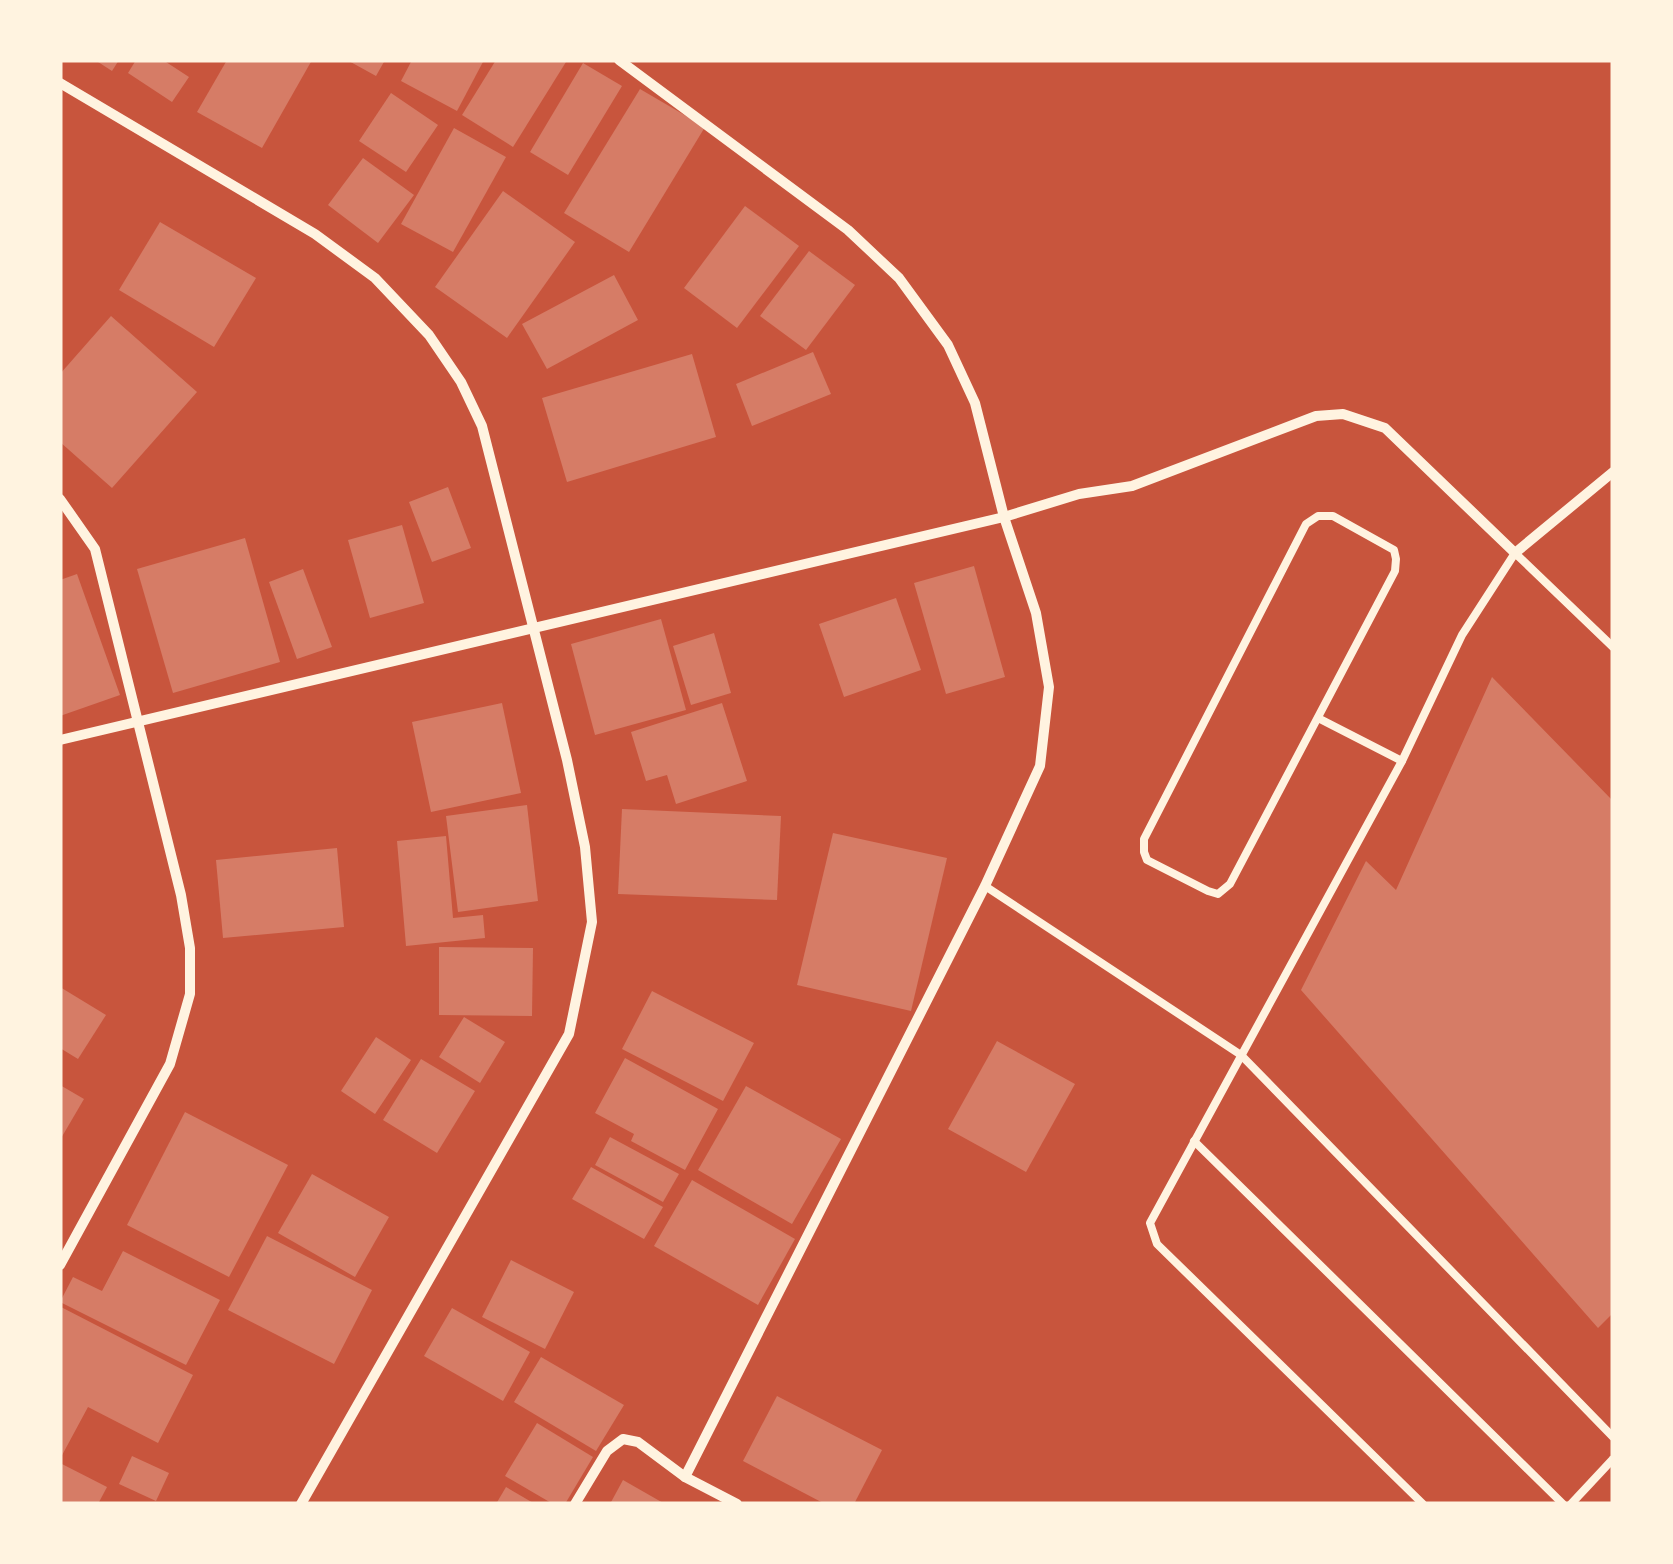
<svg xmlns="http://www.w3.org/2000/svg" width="1673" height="1564" font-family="Figtree,sans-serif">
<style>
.building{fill:#d67c66}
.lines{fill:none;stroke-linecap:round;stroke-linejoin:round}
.service{stroke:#fff3e0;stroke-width:8}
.minor{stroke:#fff3e0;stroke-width:10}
</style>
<rect width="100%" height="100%" fill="#c8553d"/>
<g class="building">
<path d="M 95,60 L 119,60 L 112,71 Z"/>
<path d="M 136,60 L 163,60 L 189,77 L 172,102 L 128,73 Z"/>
<path d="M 227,60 L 312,60 L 262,148 L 197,112 Z"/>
<path d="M 347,60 L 385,60 L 376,76 Z"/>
<path d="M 412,60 L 484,60 L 457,111 L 401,81 Z"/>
<path d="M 496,60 L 562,60 L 566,62 L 513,147 L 462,115 Z"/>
<path d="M 583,63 L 622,86 L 568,175 L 530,152 Z"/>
<path d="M 640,89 L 705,127 L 629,252 L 564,213 Z"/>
<path d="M 391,93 L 438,125 L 406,172 L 359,141 Z"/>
<path d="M 454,128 L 506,157 L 453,252 L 401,224 Z"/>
<path d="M 363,158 L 414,195 L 378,243 L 328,205 Z"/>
<path d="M 503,191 L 575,242 L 507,338 L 435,287 Z"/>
<path d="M 745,206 L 799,246 L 737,328 L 684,288 Z"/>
<path d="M 160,222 L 256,278 L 214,347 L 119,290 Z"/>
<path d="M 809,251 L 855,285 L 806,350 L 760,316 Z"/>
<path d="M 614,275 L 638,320 L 547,369 L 522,324 Z"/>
<path d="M 111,316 L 197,392 L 112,488 L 60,442 L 60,374 Z"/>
<path d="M 813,352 L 831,394 L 752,426 L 736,384 Z"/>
<path d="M 692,354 L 716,437 L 567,482 L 542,398 Z"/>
<path d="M 448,487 L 471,548 L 432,562 L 409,502 Z"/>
<path d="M 402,525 L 424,603 L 370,618 L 348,540 Z"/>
<path d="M 245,538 L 280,662 L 173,693 L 137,569 Z"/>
<path d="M 974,566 L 1005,677 L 946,694 L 914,583 Z"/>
<path d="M 303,569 L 332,647 L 297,659 L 269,582 Z"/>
<path d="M 77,574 L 120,695 L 60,716 L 60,580 Z"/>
<path d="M 896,598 L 921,670 L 844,697 L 819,624 Z"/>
<path d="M 661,619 L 686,710 L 595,735 L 571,644 Z"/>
<path d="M 714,633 L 731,693 L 691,705 L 673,646 Z"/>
<path d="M 1492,677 L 1613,801 L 1613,1313 L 1598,1328 L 1301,990 L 1366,861 L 1396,890 Z"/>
<path d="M 502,703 L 521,793 L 431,812 L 412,722 Z"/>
<path d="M 722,703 L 747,781 L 676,804 L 667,775 L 646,781 L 631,732 Z"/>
<path d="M 527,805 L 538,901 L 458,912 L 446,816 Z"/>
<path d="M 622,809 L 781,816 L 777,900 L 618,894 Z"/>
<path d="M 833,833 L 947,858 L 911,1011 L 797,985 Z"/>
<path d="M 446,836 L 453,918 L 483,915 L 485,938 L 406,946 L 397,841 Z"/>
<path d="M 337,848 L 344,927 L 223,938 L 216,860 Z"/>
<path d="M 439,947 L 533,948 L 532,1016 L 439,1015 Z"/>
<path d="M 60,987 L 106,1015 L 78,1059 L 60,1048 Z"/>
<path d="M 652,991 L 754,1043 L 723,1101 L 622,1049 Z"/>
<path d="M 464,1017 L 505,1042 L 480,1083 L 439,1057 Z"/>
<path d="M 376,1037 L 411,1060 L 375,1114 L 341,1091 Z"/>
<path d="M 997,1041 L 1075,1084 L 1026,1172 L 948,1129 Z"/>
<path d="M 625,1058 L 718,1109 L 685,1170 L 631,1141 L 634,1134 L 595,1113 Z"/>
<path d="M 421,1059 L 475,1091 L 437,1153 L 383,1120 Z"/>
<path d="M 60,1085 L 84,1099 L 60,1140 Z"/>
<path d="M 746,1086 L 841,1139 L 792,1224 L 698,1170 Z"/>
<path d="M 185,1112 L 288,1165 L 229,1277 L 127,1225 Z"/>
<path d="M 610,1137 L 679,1174 L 663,1202 L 595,1165 Z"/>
<path d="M 591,1167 L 663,1207 L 644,1239 L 572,1199 Z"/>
<path d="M 312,1174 L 389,1217 L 355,1277 L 278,1233 Z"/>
<path d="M 692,1180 L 795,1239 L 758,1305 L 654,1246 Z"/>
<path d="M 267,1236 L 372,1290 L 334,1364 L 228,1310 Z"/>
<path d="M 123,1251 L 220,1300 L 186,1365 L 60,1302 L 73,1277 L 102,1291 Z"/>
<path d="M 511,1260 L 574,1292 L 545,1349 L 482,1317 Z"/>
<path d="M 61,1307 L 193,1375 L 158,1443 L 88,1407 L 60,1459 Z"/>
<path d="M 452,1308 L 530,1352 L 503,1401 L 424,1356 Z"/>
<path d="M 541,1357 L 624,1405 L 596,1451 L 514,1402 Z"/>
<path d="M 777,1396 L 882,1450 L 854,1504 L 825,1504 L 743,1461 Z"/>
<path d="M 537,1423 L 593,1457 L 565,1504 L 553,1504 L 505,1476 Z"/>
<path d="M 132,1456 L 169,1473 L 156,1501 L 119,1484 Z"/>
<path d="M 60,1463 L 107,1487 L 98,1504 L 60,1504 Z"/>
<path d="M 623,1480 L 665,1504 L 610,1504 Z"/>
<path d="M 506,1487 L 535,1504 L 496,1504 Z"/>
</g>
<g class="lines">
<g class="service">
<path d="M 1318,516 L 1333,516 L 1394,550 L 1396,559 L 1395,571 L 1230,884 L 1218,894 L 1208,891 L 1147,860 L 1144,852 L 1144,839 L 1306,524 Z"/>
<path d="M 1318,718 L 1402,761"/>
<path d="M 985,886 L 1241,1055 L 1613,1437"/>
<path d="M 1194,1141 L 1563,1504"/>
<path d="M 1423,1504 L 1157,1244 L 1150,1223 L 1402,761 L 1462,635 L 1515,553 L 1613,647"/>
<path d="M 1571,1504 L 1613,1459"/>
</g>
<g class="minor">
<path d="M 619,60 L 848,230 L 899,278 L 948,345 L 975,403 L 1004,517 L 1036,613 L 1049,687 L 1040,766 L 985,886 L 685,1477"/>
<path d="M 60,83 L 315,234 L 375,278 L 429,335 L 461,382 L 482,426 L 567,760 L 585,847 L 592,922 L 569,1034 L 301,1504"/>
<path d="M 60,499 L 95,549 L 181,895 L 190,948 L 190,994 L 170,1064 L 60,1265"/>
<path d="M 60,740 L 1004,517 L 1079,494 L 1132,486 L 1316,416 L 1343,414 L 1385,428 L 1515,553 L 1613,472"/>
<path d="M 575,1504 L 607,1451 L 623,1439 L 638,1442 L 685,1477 L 737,1504"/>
</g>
</g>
<rect width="1673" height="1564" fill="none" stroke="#fff3e0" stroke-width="125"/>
</svg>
